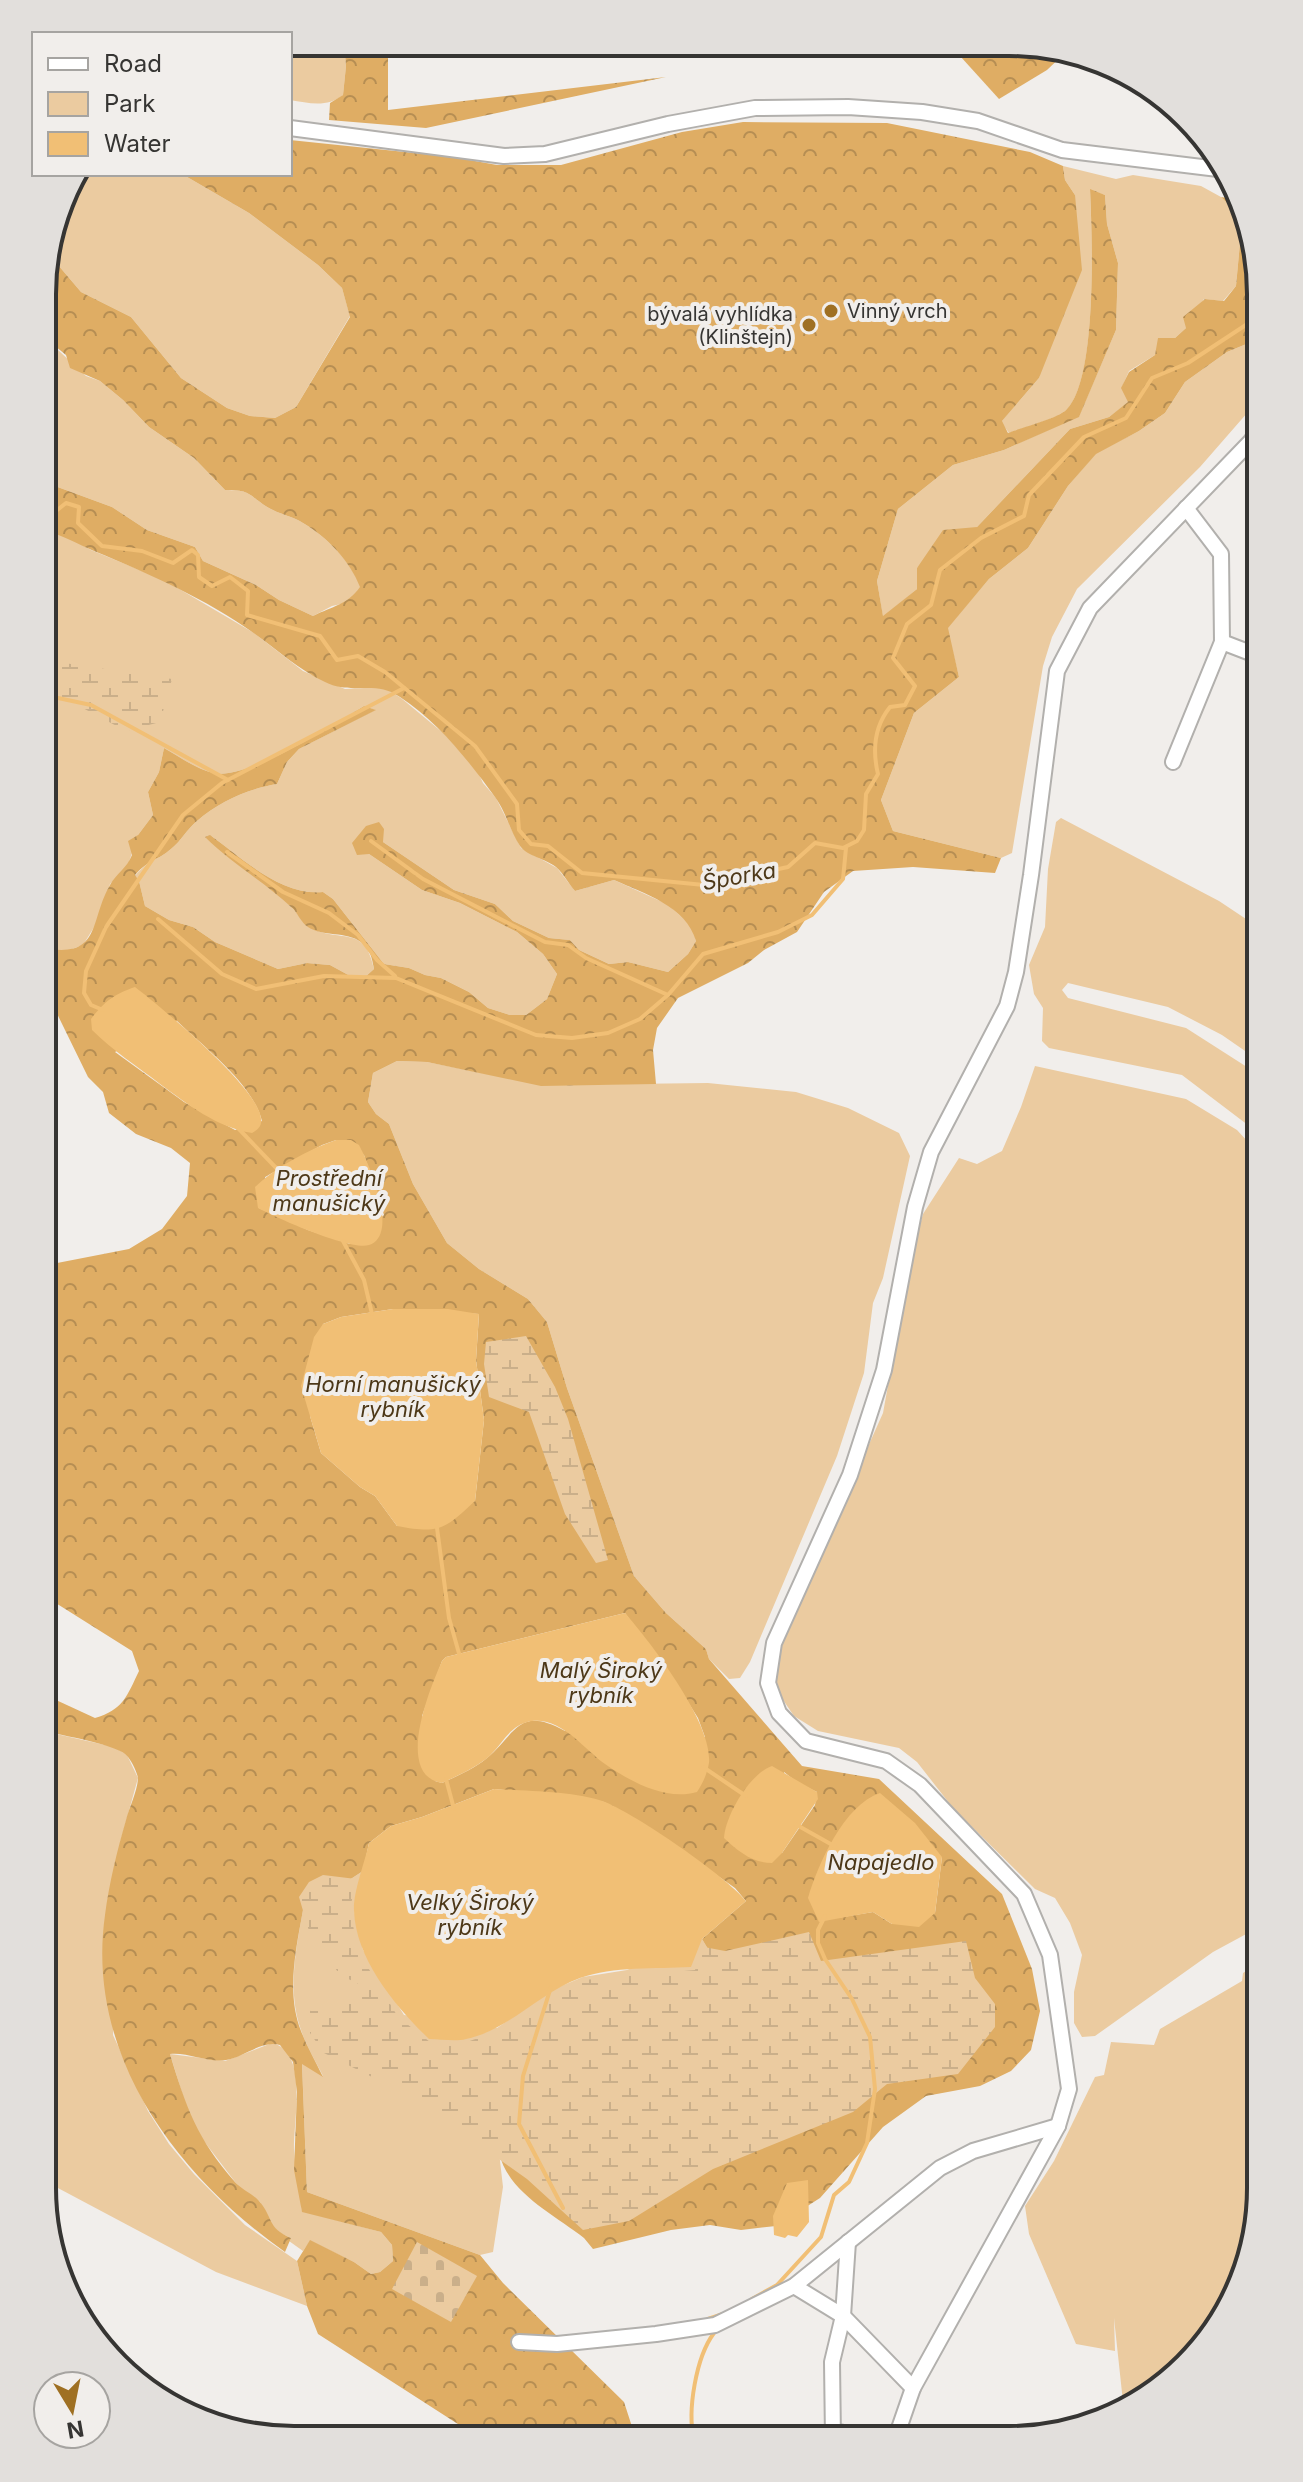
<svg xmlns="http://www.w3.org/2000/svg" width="1303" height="2482" font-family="Inter,sans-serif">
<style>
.green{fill:#ebcba0}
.forest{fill:url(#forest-crowns);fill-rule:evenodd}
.wetland{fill:url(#wetland-marsh)}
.cemetery{fill:url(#cemetery-stones)}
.water{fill:#f1bf75}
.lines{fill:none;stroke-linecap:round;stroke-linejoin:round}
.stream{stroke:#f1bf75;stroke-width:4}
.minor-casing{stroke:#b2b0ad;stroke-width:18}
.minor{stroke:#fff;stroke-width:14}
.poi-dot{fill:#9f7023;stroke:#f1eeeb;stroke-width:3}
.labels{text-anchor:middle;stroke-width:8;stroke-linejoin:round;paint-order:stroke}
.poi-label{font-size:20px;fill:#363533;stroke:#f1eeeb;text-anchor:start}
.water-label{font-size:22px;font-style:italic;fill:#4d3818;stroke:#f1eeeb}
.rim{fill:none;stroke:#363533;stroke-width:4}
</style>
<defs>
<pattern id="forest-crowns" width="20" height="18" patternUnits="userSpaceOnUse" patternTransform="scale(2)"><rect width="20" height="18" fill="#dfad64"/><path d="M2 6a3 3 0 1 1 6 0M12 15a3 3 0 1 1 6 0" fill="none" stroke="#b68e53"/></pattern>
<pattern id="wetland-marsh" width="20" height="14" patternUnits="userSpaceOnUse" patternTransform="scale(2)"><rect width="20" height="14" fill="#ebcba0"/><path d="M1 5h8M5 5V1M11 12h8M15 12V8" fill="none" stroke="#caaf8a"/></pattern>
<pattern id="cemetery-stones" width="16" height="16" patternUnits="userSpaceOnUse" patternTransform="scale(2)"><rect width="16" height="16" fill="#ebcba0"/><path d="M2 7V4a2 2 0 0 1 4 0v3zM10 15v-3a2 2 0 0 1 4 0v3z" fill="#caaf8a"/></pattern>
</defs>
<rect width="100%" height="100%" fill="#f1eeeb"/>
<g class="green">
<path d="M 344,42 L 346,66 L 343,95 C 327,108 309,103 290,100 L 290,43 Z"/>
<path d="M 1063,166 L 1116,179 L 1133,175 L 1201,186 L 1221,197 L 1237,213 L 1241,232 L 1236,286 L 1223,301 L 1204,299 L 1186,328 L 1175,338 L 1158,347 L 1155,355 L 1129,371 L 1122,387 L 1129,402 L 1109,417 L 1070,429 L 977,527 L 917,568 L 917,589 L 883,617 L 877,581 L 898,509 L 953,465 L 1004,450 L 1079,416 L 1116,330 L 1118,263 L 1107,224 L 1105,195 L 1090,190 C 1092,234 1098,381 1066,410 C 1056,419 1023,428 1009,433 L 1001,422 L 1039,378 L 1075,195 L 1065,180 Z"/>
<path d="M 75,174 L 182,174 L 249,213 L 318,265 L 342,288 L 350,316 L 296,407 L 275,418 L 250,416 L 227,408 L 181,378 L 131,317 L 81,292 L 47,252 L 68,182 Z"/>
<path d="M 44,337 L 86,376 L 100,381 L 123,400 L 149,427 L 194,458 L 225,490 C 253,490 247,495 269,508 C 279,514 292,516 303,523 C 327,537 350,561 361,587 L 350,602 L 332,606 L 313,616 L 279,600 L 256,585 L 203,561 L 195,547 L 147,530 L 112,507 L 44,482 Z"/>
<path d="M 1261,338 L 1261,388 L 1248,412 L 1200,467 L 1077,589 L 1052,637 L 1043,666 L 1012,853 L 1001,858 L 893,831 L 881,800 L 914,713 L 959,677 L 947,628 L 989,579 L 1028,548 L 1068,486 L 1096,453 L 1139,431 L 1165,413 L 1185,382 L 1227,352 Z"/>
<path d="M 44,531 L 66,536 L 91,550 L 164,580 L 254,633 L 303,671 L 345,689 L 383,687 L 401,698 L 442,732 L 476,768 L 483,783 L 496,798 L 521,848 L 557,868 L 575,891 L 614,880 L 669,905 L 693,928 L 696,941 L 688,954 L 668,972 L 628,962 L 609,964 L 579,950 L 570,940 L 549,938 L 513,921 L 495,904 L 454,890 L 383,842 L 369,854 L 422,890 L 460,903 L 517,932 L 543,954 L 557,974 L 547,999 L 526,1015 L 510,1015 L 488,1008 L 469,992 L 441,978 L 425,975 L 409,968 L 384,964 L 333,899 L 323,892 C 281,896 242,858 210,835 C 237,860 267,883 293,909 C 299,914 302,924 309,927 C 339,944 365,923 374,969 L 365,977 L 352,977 L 330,965 L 307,963 L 278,969 L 215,942 L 193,927 L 169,920 L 145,906 L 139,881 L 135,876 C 149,859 157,861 171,849 C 181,841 187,829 197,821 C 220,801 248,789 277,784 L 287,762 L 299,749 L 375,710 L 364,706 C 335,724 246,781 214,773 C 197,770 179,756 164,748 L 159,772 L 148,792 L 153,815 L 138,835 L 127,868 L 110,884 L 96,924 L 83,945 L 64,952 L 43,948 Z"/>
<path d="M 1061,818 L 1219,901 L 1261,929 L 1261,1062 L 1222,1035 L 1168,1007 L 1068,983 L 1062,990 L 1068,998 L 1186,1028 L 1261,1076 L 1261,1135 L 1182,1075 L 1049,1048 L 1042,1041 L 1043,1008 L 1034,994 L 1029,965 L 1045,927 L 1048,869 L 1056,822 Z"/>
<path d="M 397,1061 L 427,1062 L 542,1085 L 708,1083 L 796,1092 L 848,1108 L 899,1133 L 910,1156 L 883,1278 L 873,1303 L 864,1373 L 837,1456 L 750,1662 L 740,1678 L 729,1679 L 709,1659 L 706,1649 L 666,1613 L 634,1576 L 567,1388 L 547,1322 L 528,1299 L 479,1269 L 447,1243 L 413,1184 L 389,1124 L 376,1114 L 368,1102 L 373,1073 Z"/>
<path d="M 1035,1066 L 1186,1099 L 1237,1130 L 1261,1156 L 1261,1926 L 1213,1952 L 1095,2036 L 1082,2037 L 1074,2023 L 1074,1992 L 1082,1955 L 1070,1923 L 1055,1898 L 1035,1889 L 953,1808 L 917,1762 L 899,1748 L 818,1731 L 794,1716 L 779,1694 L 775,1677 L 780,1644 L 883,1413 L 911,1259 L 923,1214 L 959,1158 L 977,1164 L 1002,1151 L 1021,1107 Z"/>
<path d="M 43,1731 L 114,1747 L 127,1755 L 138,1778 L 120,1843 L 113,2035 L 148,2111 L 169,2144 L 194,2174 L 245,2225 L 297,2261 L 307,2306 L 216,2272 L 56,2187 L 42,2177 Z"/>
<path d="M 363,1871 L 354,1910 L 363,1950 L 404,2015 L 497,2028 L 552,1990 L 583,1977 L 627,1970 L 702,1939 L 726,1979 L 499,2152 L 503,2187 L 493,2252 L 480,2255 L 307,2192 L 302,2063 L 323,2076 C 315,2060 306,2045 301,2030 C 287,1991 296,1949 303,1910 Z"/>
<path d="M 1260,1962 L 1260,2205 L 1242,2284 L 1209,2342 L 1149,2397 L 1123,2402 L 1114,2318 L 1115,2351 L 1076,2344 L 1029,2234 L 1025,2206 L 1054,2161 L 1095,2077 L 1104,2075 L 1111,2042 L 1154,2045 L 1160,2029 L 1242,1981 L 1243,1973 Z"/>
<path d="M 272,2043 C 309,2051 293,2122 294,2150 C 295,2170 300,2191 302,2211 L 381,2232 L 392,2245 L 393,2261 L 380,2272 L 371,2274 L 354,2262 L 310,2241 L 303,2251 L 289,2241 L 291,2238 L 280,2233 L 271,2224 L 260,2202 L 239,2187 L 197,2132 L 187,2109 L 170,2054 L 225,2061 Z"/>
</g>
<g class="forest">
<path d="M 344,42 L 388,43 L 388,110 L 666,77 L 426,128 L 329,120 L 330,103 L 343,95 L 346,66 Z"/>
<path d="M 951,46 L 1058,47 L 1067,51 L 1047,70 L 999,99 Z"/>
<path d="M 743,122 L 887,123 L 1030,152 L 1063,166 L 1065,180 L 1075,195 L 1082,270 L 1039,378 L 1002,421 L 1008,433 C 1023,427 1056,419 1066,410 C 1098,380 1092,233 1090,189 L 1105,195 L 1107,224 L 1118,263 L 1116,330 L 1079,417 L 1004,450 L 953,465 L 898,509 L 877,581 L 883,616 L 917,589 L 917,568 L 943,530 L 977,527 L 1070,429 L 1109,417 L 1128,402 L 1121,388 L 1129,372 L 1155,355 L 1158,338 L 1175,338 L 1186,328 L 1183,317 L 1205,299 L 1224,301 L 1236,286 L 1241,232 L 1237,213 L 1221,197 L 1239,200 C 1260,232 1261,300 1261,338 L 1227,352 L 1185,382 L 1165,413 L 1139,431 L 1096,454 L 1068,486 L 1028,548 L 989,579 L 948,628 L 959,677 L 914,713 L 881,800 L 893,831 L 1001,858 L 995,873 L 913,867 L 853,871 L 824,892 L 797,932 L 764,950 L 748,963 L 678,998 L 657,1028 L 653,1050 L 656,1084 L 541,1086 L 427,1062 L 397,1061 L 373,1073 L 368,1102 L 376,1114 L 389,1124 L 413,1184 L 447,1243 L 479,1269 L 528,1299 L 547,1322 L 567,1388 L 634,1576 L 666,1613 L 706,1649 L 709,1659 L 802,1766 L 879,1779 L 1002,1894 L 1032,1969 L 1040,2011 L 1031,2050 L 1011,2071 L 980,2086 L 926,2096 L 883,2127 L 820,2198 L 776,2226 L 741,2230 L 710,2225 L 671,2230 L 593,2249 L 584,2238 C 553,2214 507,2192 499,2152 L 726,1979 L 702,1939 L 746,1901 L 735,1888 L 653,1830 L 604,1802 L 573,1796 L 494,1789 L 422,1817 L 391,1826 L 369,1843 L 363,1871 L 303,1910 C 296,1949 286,1993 301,2031 C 307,2047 316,2062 323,2077 L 302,2064 L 307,2192 L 480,2255 L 503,2283 L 624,2402 L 636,2439 L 471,2438 L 461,2426 L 318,2334 L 307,2306 L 297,2261 L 310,2240 L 354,2262 L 371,2274 L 380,2272 L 393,2261 L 392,2245 L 381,2232 L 302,2212 L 294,2170 L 297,2092 L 293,2062 L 280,2045 C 261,2040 245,2057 226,2060 C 208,2063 188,2052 170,2054 C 186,2107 197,2139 235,2182 C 242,2190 252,2193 259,2201 C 274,2218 266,2227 291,2238 L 285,2252 C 177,2176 85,2055 105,1915 C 109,1884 117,1851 126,1820 C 129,1808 137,1792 138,1779 C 138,1774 132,1762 128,1757 C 121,1745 60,1735 43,1731 L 43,1694 L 95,1718 C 123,1710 127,1696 139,1671 L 132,1651 L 43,1595 L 43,1276 L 52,1264 L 129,1249 L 162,1229 L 187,1196 L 190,1163 L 171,1148 L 136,1134 L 109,1113 L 103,1092 L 88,1077 L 43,985 L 43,948 C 102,959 89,921 110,885 C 116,874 127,868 132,855 L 128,841 L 138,835 L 153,815 L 148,792 L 159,772 L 164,748 C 179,756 197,770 214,773 C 246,781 335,724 364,706 L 376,710 L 299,749 L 287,762 L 277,784 C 248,789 220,801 197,821 C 187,829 181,841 171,849 C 157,861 149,859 135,875 L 139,881 L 145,906 L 169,920 L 193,927 L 215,942 L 278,969 L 307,963 L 330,965 L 352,977 L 365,977 L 374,969 C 372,958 370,948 361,942 C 346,931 323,937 308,927 C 301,923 298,913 292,908 C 265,882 232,864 205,837 L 210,835 C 242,858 281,896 323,892 L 333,899 L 384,964 L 409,968 L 425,975 L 441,978 L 469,992 L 488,1008 L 510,1015 L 526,1015 L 547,999 L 557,974 L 543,954 L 517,932 L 460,903 L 422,890 L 369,854 L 357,855 L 352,843 L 366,826 L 379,822 L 384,829 L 383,842 L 454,890 L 495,904 L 513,921 L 549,938 L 570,940 L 579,950 L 609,964 L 628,962 L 668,972 L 688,954 L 696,941 C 686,906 645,894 614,880 L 575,891 C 569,884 563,873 556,867 C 546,859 527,856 520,846 C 510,831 506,812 495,797 C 468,760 439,723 400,697 C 374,679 353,696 325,682 C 299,670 279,651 255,634 C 206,599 150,574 94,551 C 75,543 66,536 44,531 L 44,482 L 112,507 L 147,530 L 195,547 L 203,561 L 256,585 L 279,600 L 313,616 C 333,606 347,605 360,587 C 350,561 327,537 303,523 C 292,516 279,514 269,508 C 247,495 253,490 225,490 L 194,458 L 149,427 L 123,400 L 100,381 L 70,368 L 66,355 L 44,337 L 44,262 L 47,252 L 81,292 L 131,317 L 181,378 L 227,408 L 250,416 L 275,418 L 296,407 L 350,317 L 342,288 L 318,265 L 249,213 L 182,174 L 290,174 L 290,140 L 453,157 L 497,165 L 561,165 L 682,132 ZM 177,1021 C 204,1047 253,1084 262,1121 L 235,1130 L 184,1102 L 115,1052 ZM 336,1140 L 364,1155 L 384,1215 L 350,1244 L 308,1230 L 259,1208 L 265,1177 L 322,1145 ZM 393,1309 L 479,1314 L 476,1360 L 484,1420 L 475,1501 L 397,1526 L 375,1496 L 360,1487 L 321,1453 L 310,1416 L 323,1324 L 341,1317 ZM 625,1613 L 686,1699 L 698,1718 L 705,1737 L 565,1731 C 518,1705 516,1734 487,1758 C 474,1769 457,1776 442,1783 L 435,1781 L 422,1716 L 442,1661 L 446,1657 ZM 784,1772 L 798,1783 L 817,1792 L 815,1805 L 782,1853 ZM 942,1857 L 935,1913 L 892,1924 L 873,1912 L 837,1918 Z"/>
</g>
<g class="wetland">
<path d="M 44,660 L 172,679 L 160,722 L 126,731 L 79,706 L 44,698 Z"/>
<path d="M 526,1336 L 555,1387 L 568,1419 L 608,1560 L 596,1563 L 565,1514 L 529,1412 L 489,1397 L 484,1364 L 486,1342 Z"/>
<path d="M 323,1875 L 356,1879 L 350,1910 L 358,1951 L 398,2017 L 430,2042 L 467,2042 L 503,2029 L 584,1980 L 695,1970 L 704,1947 L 725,1951 L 809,1932 L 821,1961 L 966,1941 L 975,1978 L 995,2004 L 995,2027 L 958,2074 L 887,2084 L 853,2112 L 713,2169 L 629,2221 L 583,2230 L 527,2179 L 410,2096 L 324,2053 L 310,2033 L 310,2011 L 358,1998 L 363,1992 L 361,1985 L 340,1975 L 309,1931 L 299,1897 L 309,1882 Z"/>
</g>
<path class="cemetery" d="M 417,2242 L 477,2276 L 451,2322 L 392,2289 Z"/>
<g class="water">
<path d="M 135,987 C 160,1006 261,1090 261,1119 C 262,1126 258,1130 252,1133 C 216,1127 189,1105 160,1084 C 137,1066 113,1051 92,1030 L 91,1019 C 104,1002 114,994 135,987 Z"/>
<path d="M 336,1140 L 351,1140 L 359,1145 C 369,1164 400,1235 369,1245 C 350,1251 277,1218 258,1208 L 255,1187 C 277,1166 308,1150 336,1140 Z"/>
<path d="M 393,1309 L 448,1309 L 479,1314 L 476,1360 L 484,1420 L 475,1501 C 444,1530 439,1534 397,1526 L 375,1496 L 360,1487 L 321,1453 L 301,1386 L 314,1337 L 323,1324 L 341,1317 Z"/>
<path d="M 625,1613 C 651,1643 713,1723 709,1763 C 707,1774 703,1783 697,1792 C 666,1801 631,1782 605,1764 C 584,1749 561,1717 532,1721 C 508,1725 503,1745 486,1759 C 473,1769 457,1776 442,1783 C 394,1775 430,1688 442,1661 L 446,1657 Z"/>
<path d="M 772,1766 L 817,1792 L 818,1799 L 782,1853 L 772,1863 C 752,1863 738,1851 724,1838 C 725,1816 750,1773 772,1766 Z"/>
<path d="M 494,1789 C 525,1791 576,1791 605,1802 C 637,1815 725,1875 746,1901 L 702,1939 L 691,1967 C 655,1969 614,1966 580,1978 C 539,1993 509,2030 466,2039 C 455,2042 441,2039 429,2039 C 396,2007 356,1960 354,1911 C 353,1892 365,1862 369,1843 L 391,1826 L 422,1817 Z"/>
<path d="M 880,1793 L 915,1823 L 942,1857 L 935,1913 L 919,1927 L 892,1924 L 873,1912 L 819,1922 L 808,1898 C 818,1864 844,1805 880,1793 Z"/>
<path d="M 808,2180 L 809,2222 L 797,2237 L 788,2235 L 785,2238 L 774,2235 L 773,2216 L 787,2183 Z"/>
</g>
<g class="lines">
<g class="stream">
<path d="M 44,526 L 55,523 L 56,511 L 66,503 L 79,507 L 78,523 L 102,546 L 142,551 L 173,563 L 192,550 L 198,555 L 199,577 L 212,586 L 230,577 L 248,591 L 247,615 L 320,636 L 337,660 L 358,656 L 385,672 L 475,746 L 517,804 L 519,830 L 531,844 L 548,846 L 582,873 L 704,885 L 788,867 L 815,843 L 843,848 L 857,841 L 864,830 L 866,794 L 878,774 C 872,749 874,727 890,707 L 905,705 L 915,686 L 893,658 L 907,624 L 931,605 L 940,570 L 981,538 L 1024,516 L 1029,495 L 1084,437 L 1126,418 L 1152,378 L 1188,363 L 1261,315"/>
<path d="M 44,695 L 91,705 L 228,780"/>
<path d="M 371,841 L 423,879 L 545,942 L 568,945 L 586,958 L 668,995"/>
<path d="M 227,852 L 283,892 L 329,913 L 358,935 L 377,960 L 395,976"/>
<path d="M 158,919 L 222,974 L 256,989 L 324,976 L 396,978 L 536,1035 L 572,1038 L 608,1033 L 640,1019 L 668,995 L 703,954 L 778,932 L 812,915 L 843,879 L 846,848"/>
<path d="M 103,1010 L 91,1005 L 84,993 L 86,971 L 106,927 L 183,815 L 222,783 L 404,688"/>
<path d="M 237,1127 L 281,1173"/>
<path d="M 343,1241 L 364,1280 L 372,1314"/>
<path d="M 437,1528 L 449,1618 L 460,1657"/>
<path d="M 703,1767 L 746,1796"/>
<path d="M 446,1779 L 454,1809"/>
<path d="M 795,1824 L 836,1847"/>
<path d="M 551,1987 L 523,2076 L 519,2124 L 563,2208"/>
<path d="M 752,2299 L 777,2285 L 821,2237 L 834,2195 L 849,2182 L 867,2143 L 875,2089 L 870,2037 L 852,1999 L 825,1959 L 818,1943 L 818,1930 L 825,1916"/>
<path d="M 709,2322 L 708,2319 L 723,2314"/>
<path d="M 694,2439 C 687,2411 696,2357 714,2333 L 713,2330"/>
</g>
<defs>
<g id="minor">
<path d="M 290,128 L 504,156 L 545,154 L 668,124 L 755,108 L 848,107 L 922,112 L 978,121 L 1062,150 L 1218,169"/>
<path d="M 1186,508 L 1221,554 L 1222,642 L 1261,657"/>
<path d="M 1173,762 L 1222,642"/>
<path d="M 794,2286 L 843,2316 L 913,2388"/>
<path d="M 519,2342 L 557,2344 L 656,2334 L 715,2325 L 794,2286 L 940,2168 L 973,2151 L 1058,2126"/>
<path d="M 833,2431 L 885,2440"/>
<path d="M 833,2439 L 832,2362 L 843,2316 L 848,2242"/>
<path d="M 895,2440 L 913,2388 L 1058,2126 L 1069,2089 L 1050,1955 L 1024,1894 L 920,1785 L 886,1761 L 806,1741 L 779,1713 L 768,1683 L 774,1643 L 850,1475 L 884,1370 L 915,1207 L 931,1152 L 1007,1006 L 1016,972 L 1031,875 L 1057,671 L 1090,608 L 1251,441 L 1261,426"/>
</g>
</defs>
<use href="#minor" class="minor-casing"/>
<use href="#minor" class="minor"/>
</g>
<g class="poi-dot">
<circle cx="831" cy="311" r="8"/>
<circle cx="809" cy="325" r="8"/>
</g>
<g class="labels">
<g class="poi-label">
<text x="847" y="318">Vinný vrch</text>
<text x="793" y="321" text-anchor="end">bývalá vyhlídka<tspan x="793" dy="23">(Klinštejn)</tspan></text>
</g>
<g class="water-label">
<text transform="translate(739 876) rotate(-10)" y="8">Šporka</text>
<text x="329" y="1186">Prostřední<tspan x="329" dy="25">manušický</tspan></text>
<text x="393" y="1392">Horní manušický<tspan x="393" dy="25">rybník</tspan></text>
<text x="601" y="1678">Malý Široký<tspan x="601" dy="25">rybník</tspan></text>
<text x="881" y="1870">Napajedlo</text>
<text x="470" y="1910">Velký Široký<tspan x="470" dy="25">rybník</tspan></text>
</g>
</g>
<path d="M0 0H1303V2482H0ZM294 56H1009A238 238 0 0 1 1247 294V2188A238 238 0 0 1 1009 2426H294A238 238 0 0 1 56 2188V294A238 238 0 0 1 294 56Z" fill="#e2dfdc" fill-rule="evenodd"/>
<path class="rim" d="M294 56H1009A238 238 0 0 1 1247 294V2188A238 238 0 0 1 1009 2426H294A238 238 0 0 1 56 2188V294A238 238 0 0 1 294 56Z"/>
<rect x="32" y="32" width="260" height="144" fill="#f1eeeb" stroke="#a6a4a1" stroke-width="2"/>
<rect x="48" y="58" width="40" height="12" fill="#ffffff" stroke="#a6a4a1" stroke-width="2"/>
<text x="104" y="72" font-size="24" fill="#363533">Road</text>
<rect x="48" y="92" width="40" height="24" fill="#ebcba0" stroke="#a6a4a1" stroke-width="2"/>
<text x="104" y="112" font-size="24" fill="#363533">Park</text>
<rect x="48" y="132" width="40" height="24" fill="#f1bf75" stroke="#a6a4a1" stroke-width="2"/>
<text x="104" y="152" font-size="24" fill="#363533">Water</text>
<g transform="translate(72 2410) rotate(170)"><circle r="38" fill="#f1eeeb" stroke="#a6a4a1" stroke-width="2"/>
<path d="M0-6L14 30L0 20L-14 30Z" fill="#9f7023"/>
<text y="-12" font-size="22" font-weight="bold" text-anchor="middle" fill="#363533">N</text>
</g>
</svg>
